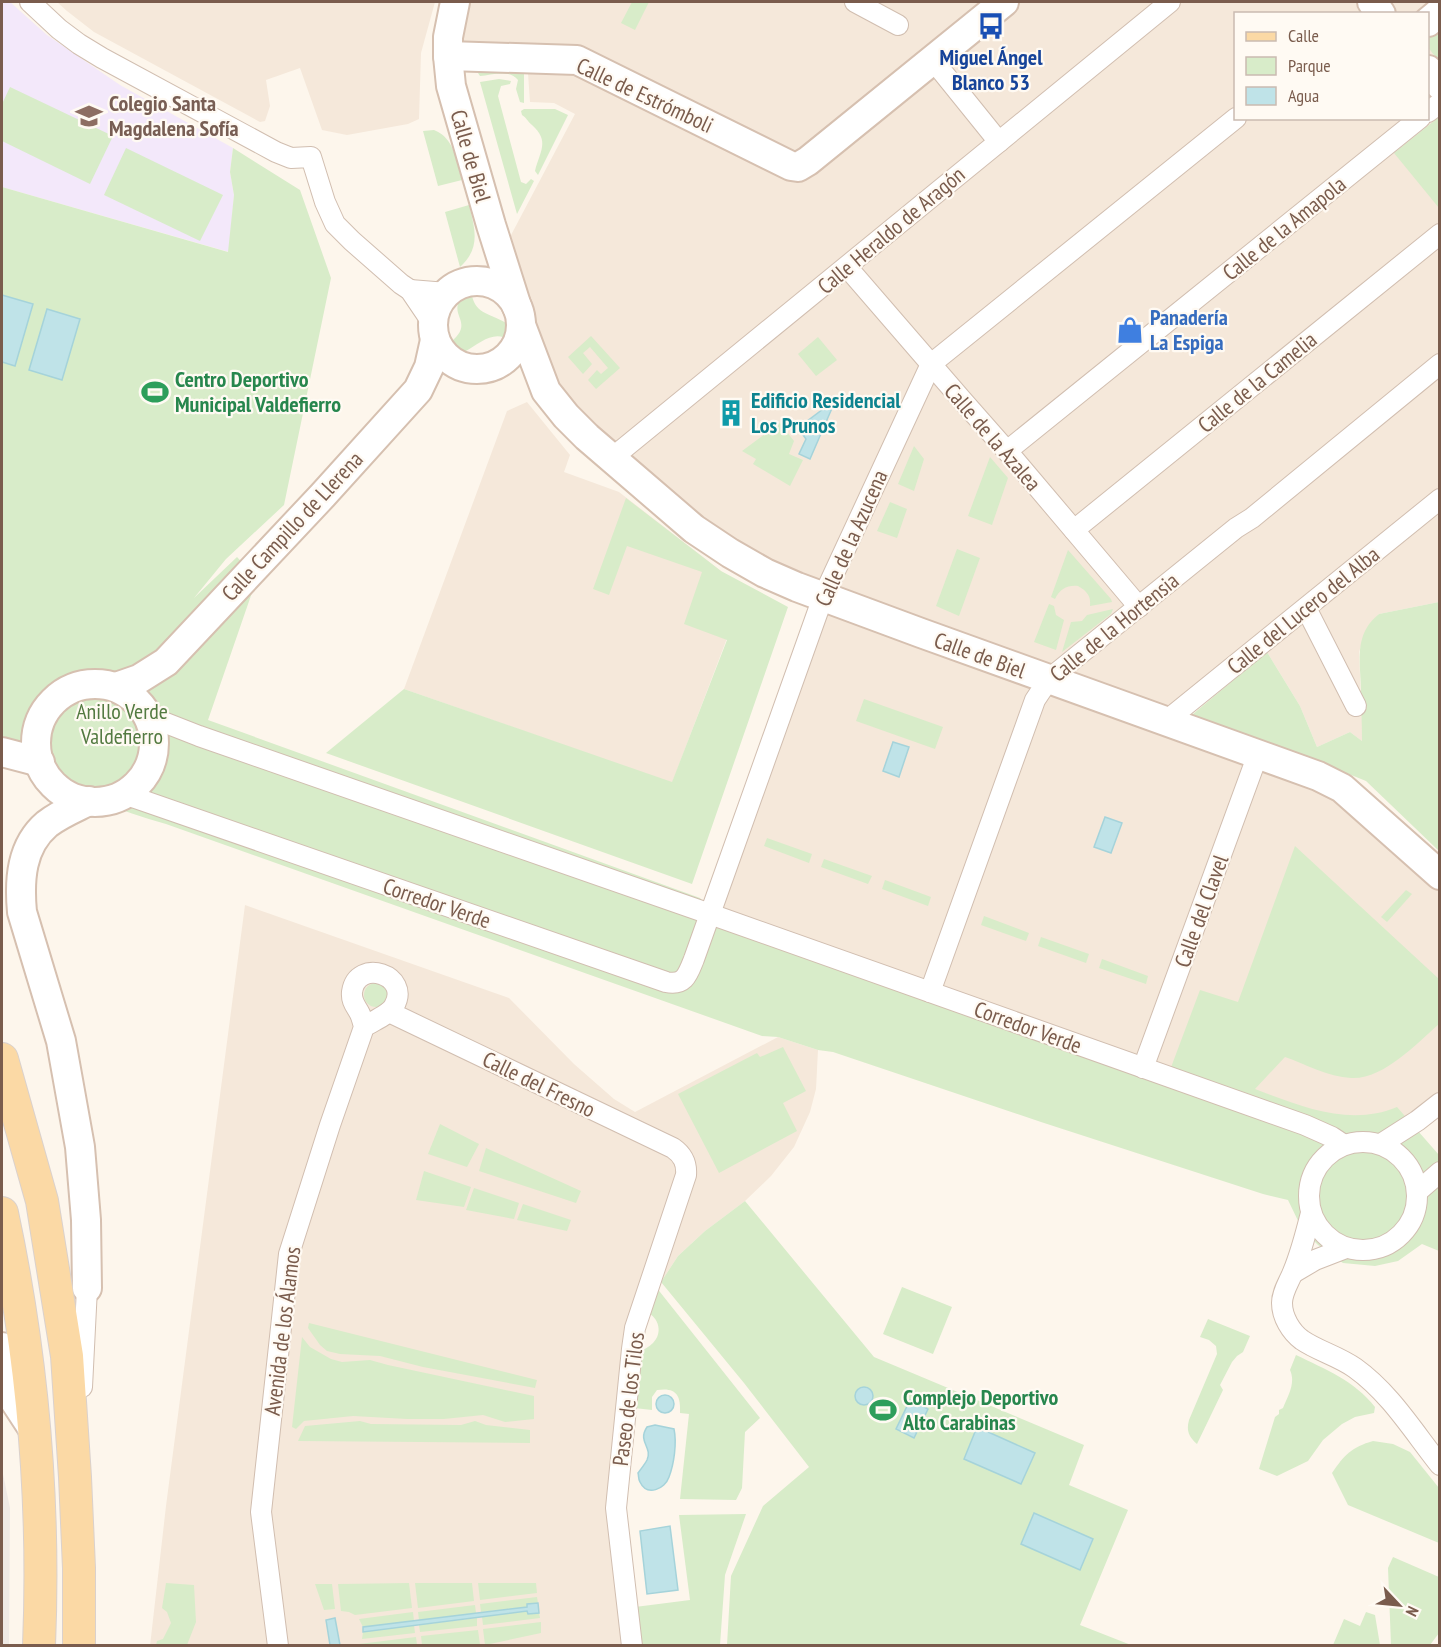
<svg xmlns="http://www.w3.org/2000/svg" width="1441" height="1647" font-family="'PT Sans Narrow',sans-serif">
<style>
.residential{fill:#f5e8da;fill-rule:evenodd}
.industrial{fill:#efe9e4}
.education{fill:#f3e8fa}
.green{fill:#d8ecc9}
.water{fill:#bfe3e8;stroke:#a5d3da;stroke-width:1.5}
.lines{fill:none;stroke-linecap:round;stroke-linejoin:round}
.street-casing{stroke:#d1beb0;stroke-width:22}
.secondary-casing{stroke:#d6c0b0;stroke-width:32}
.primary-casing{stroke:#dad1cd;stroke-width:34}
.street{stroke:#fff;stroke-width:20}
.secondary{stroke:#fff;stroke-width:28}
.primary{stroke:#fbd9a5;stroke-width:32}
.labels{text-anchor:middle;stroke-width:4.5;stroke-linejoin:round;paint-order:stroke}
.transit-label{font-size:22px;font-weight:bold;fill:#164399;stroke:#fffaf3}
.street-label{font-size:22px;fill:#7a5c4d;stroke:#fffaf3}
.education-label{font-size:22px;font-weight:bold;fill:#785e54;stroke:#fffaf3;text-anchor:start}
.shop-label{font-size:22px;font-weight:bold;fill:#366cbe;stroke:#fffaf3;text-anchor:start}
.leisure-label{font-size:22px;font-weight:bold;fill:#27864d;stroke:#fffaf3;text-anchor:start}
.culture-label{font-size:22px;font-weight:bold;fill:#0d838f;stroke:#fffaf3;text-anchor:start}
.park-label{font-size:22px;fill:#537a41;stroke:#fffaf3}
</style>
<rect width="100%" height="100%" fill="#fdf6ec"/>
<g class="residential">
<path d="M 57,2 L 435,2 L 421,53 L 419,119 L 408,124 L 347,135 L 322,130 L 300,68 L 266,80 L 270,106 L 265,121 L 260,122 L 94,32 L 67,11 Z"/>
<path d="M 455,2 L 1439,2 L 1439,602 L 1379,614 L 1367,628 L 1359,652 L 1363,742 L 1350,732 L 1317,747 L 1300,706 L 1262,644 L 1166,720 L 1320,778 L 1439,877 L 1439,1103 L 1380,1143 L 710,914 L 820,595 L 730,554 L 554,396 L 501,254 L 575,114 L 554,103 L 530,102 L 527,59 L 448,55 ZM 1236,14 L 1428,14 L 1428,118 L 1236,118 Z"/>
<path d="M 527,402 L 570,455 L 564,472 L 619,492 L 721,571 L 737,612 L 672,783 L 404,689 L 507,411 Z"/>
<path d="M 245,905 L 509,998 L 574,1064 L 614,1099 L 635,1112 L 778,1037 L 818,1050 L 816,1089 L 810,1112 L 794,1147 L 771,1176 L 745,1201 L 705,1231 L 678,1256 L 661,1282 L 642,1330 L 623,1508 L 640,1645 L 150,1646 L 166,1506 Z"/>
</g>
<path class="industrial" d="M 2,1469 L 10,1508 L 9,1646 L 2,1645 Z"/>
<path class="education" d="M 2,2 L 10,2 L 47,35 L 120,85 L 233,148 L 230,172 L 234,195 L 229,252 L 2,187 Z"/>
<g class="green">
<path d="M 632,2 L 649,2 L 635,30 L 621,23 Z"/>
<path d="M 1439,29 L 1439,62 L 1428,47 L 1428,39 Z"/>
<path d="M 479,71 L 522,72 L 524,74 L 524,103 L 520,102 L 516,89 L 518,80 C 509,69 492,75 480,76 L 478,73 Z"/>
<path d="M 499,79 L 511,81 L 510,84 L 501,86 L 498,96 L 521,182 L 526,184 L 531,179 L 534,181 L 517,214 L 480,82 Z"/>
<path d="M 10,87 L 113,136 L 90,184 L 2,141 L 2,104 Z"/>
<path d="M 524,109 L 555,109 L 568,115 L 538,175 L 535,171 C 540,151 550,141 532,125 C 527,121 527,118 522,115 L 521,111 Z"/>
<path d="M 1439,117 L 1439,208 L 1394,153 Z"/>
<path d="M 434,130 C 455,138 456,162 462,180 L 438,186 L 423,131 Z"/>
<path d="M 126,148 L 223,195 L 200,241 L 104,195 Z"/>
<path d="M 233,148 L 300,190 L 331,278 L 284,505 L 226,559 L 194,598 L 237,557 L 257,578 L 208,720 L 700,898 L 716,919 L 1167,1078 L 1200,990 L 1238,1002 L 1295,846 L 1439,979 L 1439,1024 C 1416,1044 1383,1080 1351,1078 C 1328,1077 1305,1064 1285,1057 L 1255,1089 C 1300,1106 1350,1127 1397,1107 L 1439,1155 L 1439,1251 L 1422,1244 L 1398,1261 L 1375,1266 L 1343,1263 L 1318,1245 L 1302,1229 L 1288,1200 L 1263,1194 L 1041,1122 L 833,1052 L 818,1050 L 778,1037 L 762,1036 L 166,824 C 143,818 121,809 98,802 C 91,800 82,800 75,798 C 57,792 48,778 40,762 L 2,752 L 2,187 L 228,252 L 234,195 L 230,172 Z"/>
<path d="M 469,205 C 475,229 481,248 460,267 L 445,212 Z"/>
<path d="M 471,290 C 474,315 488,312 506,323 L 511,336 L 510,341 C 495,329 480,343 466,351 L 457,351 L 445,346 C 478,324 449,317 460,300 C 463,296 468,293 471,290 Z"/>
<path d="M 591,336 L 620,368 L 596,389 L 588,380 L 597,370 L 601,374 L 608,368 L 590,347 L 583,353 L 592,364 L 583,374 L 568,357 Z"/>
<path d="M 818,337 L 837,360 L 816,376 L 798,354 Z"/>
<path d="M 780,423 L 794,441 L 789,454 L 803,460 L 790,486 L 753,464 L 756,459 L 742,451 Z"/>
<path d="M 914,446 L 924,459 L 914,491 L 898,484 Z"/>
<path d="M 990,457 L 1008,478 L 992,525 L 968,516 Z"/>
<path d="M 626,498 L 721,571 L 788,607 L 692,884 L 326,753 L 404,689 L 672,782 L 727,640 L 684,624 L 702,572 L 627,546 L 609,595 L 593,589 Z"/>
<path d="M 890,502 L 907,509 L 897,538 L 877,531 Z"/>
<path d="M 957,549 L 980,558 L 959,616 L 936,606 Z"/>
<path d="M 1068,550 L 1111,599 L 1112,602 L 1090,606 C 1091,596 1087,591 1078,586 C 1067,585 1060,589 1055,599 L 1051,597 Z"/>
<path d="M 1439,602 L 1439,851 L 1366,781 L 1324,764 L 1192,717 L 1193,714 L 1267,652 L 1300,706 L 1317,747 L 1350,732 L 1362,741 C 1362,724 1361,706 1361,689 C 1360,660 1354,634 1379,614 Z"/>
<path d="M 1049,604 L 1054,606 L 1056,615 L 1064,620 L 1056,650 L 1034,642 Z"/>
<path d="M 1113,609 L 1111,614 L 1062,652 L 1071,622 L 1082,621 L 1087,615 Z"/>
<path d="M 864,699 L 943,727 L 935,749 L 856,721 Z"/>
<path d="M 767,838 L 812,854 L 809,863 L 764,846 Z"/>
<path d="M 824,859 L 872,876 L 868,884 L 821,867 Z"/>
<path d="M 885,880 L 931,897 L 928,906 L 882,889 Z"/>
<path d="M 1406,890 L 1412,894 L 1387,922 L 1381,917 Z"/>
<path d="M 984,916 L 1029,933 L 1026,941 L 981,925 Z"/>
<path d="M 1041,937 L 1089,954 L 1086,963 L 1038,946 Z"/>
<path d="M 1102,959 L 1148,976 L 1146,984 L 1099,968 Z"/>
<circle cx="376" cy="995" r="12"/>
<path d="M 783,1047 L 806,1091 L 783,1103 L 797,1131 L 719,1173 L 678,1094 L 757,1053 L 760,1057 Z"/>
<path d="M 440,1124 L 479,1144 L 467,1167 L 428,1154 Z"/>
<path d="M 486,1148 L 581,1191 L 576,1203 L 479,1171 Z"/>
<path d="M 424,1171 L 471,1187 L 464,1207 L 416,1200 Z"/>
<path d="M 474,1188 L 519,1203 L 514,1219 L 466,1210 Z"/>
<path d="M 745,1201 L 874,1357 L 1084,1445 L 1069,1485 L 1128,1510 L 1080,1625 L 1131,1645 L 727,1645 L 731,1576 L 763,1506 L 809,1467 L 744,1383 L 661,1282 L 678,1256 L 705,1231 Z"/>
<path d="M 523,1204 L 571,1220 L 567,1231 L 517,1220 Z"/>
<path d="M 656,1287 L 760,1418 L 745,1432 L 742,1488 L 736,1500 L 680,1499 L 689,1414 L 680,1413 C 681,1395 676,1387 657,1390 L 652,1397 L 652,1410 L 634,1408 L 640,1352 C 644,1349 649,1347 653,1343 C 663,1333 659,1318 647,1312 Z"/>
<path d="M 902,1287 L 952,1307 L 933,1354 L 883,1334 Z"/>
<path d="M 1208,1319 L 1250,1336 L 1243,1352 L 1237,1356 L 1232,1362 L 1220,1385 L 1223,1390 L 1197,1444 C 1189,1437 1186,1431 1189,1420 L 1217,1354 L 1216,1346 L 1209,1340 L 1200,1337 Z"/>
<path d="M 309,1323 L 537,1380 L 535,1388 L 423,1367 L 380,1356 L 340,1354 L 327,1351 L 320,1345 L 308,1328 Z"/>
<path d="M 302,1337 L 310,1347 L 331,1359 L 342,1362 L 370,1360 L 388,1365 L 534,1396 L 534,1419 L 505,1422 L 483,1415 L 444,1419 L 407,1419 L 353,1416 L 304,1421 L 296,1429 L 292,1427 Z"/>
<path d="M 1296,1355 C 1325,1369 1355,1381 1375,1407 L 1374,1413 L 1355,1417 L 1342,1424 L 1323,1440 L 1308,1461 L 1277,1476 L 1259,1469 L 1275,1417 L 1279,1414 L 1279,1410 L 1283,1408 C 1288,1396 1296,1383 1290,1370 Z"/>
<path d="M 360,1421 L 371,1424 L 461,1425 L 475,1421 L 486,1425 L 530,1430 L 530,1443 L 298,1441 L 305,1426 Z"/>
<path d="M 1373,1441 L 1393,1444 L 1410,1452 L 1439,1488 L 1439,1543 L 1348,1505 L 1332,1473 C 1344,1455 1352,1447 1373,1441 Z"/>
<path d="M 746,1514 L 725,1575 L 720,1645 L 640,1645 L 635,1607 L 690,1600 L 679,1515 Z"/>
<path d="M 1393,1557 L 1439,1577 L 1439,1633 L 1430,1645 L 1391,1645 L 1388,1568 Z"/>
<path d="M 166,1583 L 194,1585 L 196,1622 L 187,1645 L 156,1645 L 157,1641 L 163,1639 L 171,1623 L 167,1612 L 162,1608 Z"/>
<path d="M 409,1583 L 412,1608 L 355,1615 L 349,1612 L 341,1611 L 338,1584 Z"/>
<path d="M 415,1583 L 472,1583 L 474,1601 L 418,1608 Z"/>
<path d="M 478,1583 L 536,1583 L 537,1593 L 480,1600 Z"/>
<path d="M 315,1584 L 332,1584 L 335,1609 L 324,1610 Z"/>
<path d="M 537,1597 L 538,1603 L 527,1604 L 527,1607 L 481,1612 L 480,1604 Z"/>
<path d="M 475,1605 L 476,1613 L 419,1620 L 418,1612 Z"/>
<path d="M 528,1611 L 529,1614 L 539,1613 L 540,1618 L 483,1625 L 482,1617 Z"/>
<path d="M 413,1612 L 414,1621 L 363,1627 L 359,1619 Z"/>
<path d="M 1366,1612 L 1375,1615 L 1380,1645 L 1333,1645 L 1344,1619 L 1360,1626 Z"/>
<path d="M 477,1618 L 477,1626 L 420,1632 L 419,1625 Z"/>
<path d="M 541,1622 L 541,1633 L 485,1645 L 483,1629 Z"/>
<path d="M 414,1625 L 415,1633 L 362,1639 L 363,1632 Z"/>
<path d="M 478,1630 L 480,1645 L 422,1645 L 421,1636 Z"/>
<path d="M 416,1637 L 417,1645 L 357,1645 L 359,1644 Z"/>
</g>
<g class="water">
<path d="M 2,295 L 33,304 L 15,366 L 2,362 Z"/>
<path d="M 47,309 L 80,319 L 62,380 L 29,370 Z"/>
<path d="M 831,397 L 836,399 L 810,459 L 799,454 L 806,439 L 798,428 L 827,406 Z"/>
<path d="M 893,742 L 909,747 L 899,777 L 883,771 Z"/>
<path d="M 1105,817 L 1122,823 L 1111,853 L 1094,847 Z"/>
<circle cx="864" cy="1396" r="9"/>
<circle cx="665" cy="1404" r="9"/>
<path d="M 910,1400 L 928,1409 L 914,1438 L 896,1429 Z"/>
<path d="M 655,1425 L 674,1429 C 677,1443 674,1464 669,1477 C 665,1489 647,1497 640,1482 C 638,1479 639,1476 638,1473 C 641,1469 645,1464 647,1460 C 653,1447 637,1442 647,1427 Z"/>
<path d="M 977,1427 L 1035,1453 L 1021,1484 L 964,1459 Z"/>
<path d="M 1034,1513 L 1093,1539 L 1080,1570 L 1021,1544 Z"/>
<path d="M 670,1526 L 678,1590 L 647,1594 L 640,1531 Z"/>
<path d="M 538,1603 L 539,1613 L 528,1614 L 527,1611 L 363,1632 L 363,1627 L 527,1607 L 527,1604 Z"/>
<path d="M 335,1618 L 340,1645 L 330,1645 L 326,1620 Z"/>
</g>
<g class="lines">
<defs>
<g id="street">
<path d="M 30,2 L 59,29 L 79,44 L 102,58 L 276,152 L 291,158 L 311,157 L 325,202 L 335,224 L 352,241 L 401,284 L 410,290 L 433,324"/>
<path d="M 855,2 L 898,25"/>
<path d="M 932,59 L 999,142"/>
<path d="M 1428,112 L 1440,103"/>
<path d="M 847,267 L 962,400 L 1007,451 L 1139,607"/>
<path d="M 410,290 L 447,293"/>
<path d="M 1007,451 L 1420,118"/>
<path d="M 612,458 L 1170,2"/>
<path d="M 1074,530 L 1440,234"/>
<path d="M 1306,608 L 1356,706"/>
<path d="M 148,716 L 199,736 L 710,914 L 1305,1125 L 1332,1137 L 1344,1145"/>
<path d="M 1166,721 L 1440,499"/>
<path d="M 124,794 L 666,982 C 685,986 688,974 694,959 L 823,597 L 931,364 L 1236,118"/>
<path d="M 930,992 L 1035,700 L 1049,679 L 1236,528 L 1252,518 L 1440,364"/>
<path d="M 389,1012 L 673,1148 C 683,1155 687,1163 686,1175 L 635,1328 L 632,1349 L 616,1508 L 632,1646"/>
<path d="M 1143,1068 L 1258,754"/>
<circle cx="1363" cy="1196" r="54"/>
<path d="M 1381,1144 L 1417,1121 L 1440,1103"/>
<path d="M 1417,1192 L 1440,1172"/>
<path d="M 1311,1213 C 1306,1233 1301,1253 1293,1272 C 1289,1282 1282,1292 1282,1303 C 1282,1317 1291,1332 1302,1340 C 1318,1351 1338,1356 1355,1368 C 1390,1393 1413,1431 1440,1465"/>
<path d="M 1293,1273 L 1315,1260 L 1346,1248"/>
<path d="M 82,1387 L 87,1288"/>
<path d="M 278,1646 L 261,1512 L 289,1254 L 330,1125 L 364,1027 C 373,1021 390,1014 394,1006 C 412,975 357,957 352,992 C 351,1002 356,1006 360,1014 C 362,1018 363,1023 364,1027"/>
</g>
<g id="secondary">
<path d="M 455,2 L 448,37 L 448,56 L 451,86 L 491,225 L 517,307"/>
<path d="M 1372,2 L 1381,14"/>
<path d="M 1428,22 L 1440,12"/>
<path d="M 448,56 L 577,60 L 791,166 L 798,167 L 808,161 L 1004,2"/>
<path d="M 1428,70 L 1440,85"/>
<circle cx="477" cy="325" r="44"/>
<path d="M 521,325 L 546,391 L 566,416 L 587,437 L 694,529 L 730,553 L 765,573 L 797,587 L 921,633 L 1318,776 L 1342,788 L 1440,875"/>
<circle cx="95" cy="743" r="59"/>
<path d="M 116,687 L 139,679 L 166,662 L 323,495 L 418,390 L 429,367 L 435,340"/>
<path d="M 2,752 L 40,762"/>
<path d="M 87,1288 L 86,1220 L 80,1147 L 61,1041 L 22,912 C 19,880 21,846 47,824 C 60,814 75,808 89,801"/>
<path d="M 2,1347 L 14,1400 L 33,1429"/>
</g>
<g id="primary">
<path d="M 2,1059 L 42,1201 L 67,1356 L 75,1477 L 79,1568 L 79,1646"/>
<path d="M 2,1213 C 32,1354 45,1501 39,1646"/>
</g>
</defs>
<use href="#street" class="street-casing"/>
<use href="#secondary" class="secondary-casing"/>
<use href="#primary" class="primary-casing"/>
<use href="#street" class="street"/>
<use href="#secondary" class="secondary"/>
<use href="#primary" class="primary"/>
</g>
<defs>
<symbol id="bus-bare" viewBox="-9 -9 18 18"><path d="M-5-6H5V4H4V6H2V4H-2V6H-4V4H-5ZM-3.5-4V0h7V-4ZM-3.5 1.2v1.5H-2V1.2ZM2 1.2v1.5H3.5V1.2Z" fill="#1a4fb4" stroke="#fffaf3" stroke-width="2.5" paint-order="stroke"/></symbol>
<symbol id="school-bare" viewBox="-9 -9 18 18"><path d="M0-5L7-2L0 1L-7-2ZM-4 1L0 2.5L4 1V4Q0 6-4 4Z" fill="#8d6e63" stroke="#fffaf3" stroke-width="2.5" paint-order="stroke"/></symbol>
<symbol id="shop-bare" viewBox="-9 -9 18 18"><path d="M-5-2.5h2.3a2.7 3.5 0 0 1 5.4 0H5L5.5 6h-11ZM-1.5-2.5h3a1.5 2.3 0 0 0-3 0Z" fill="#3f7fe0" stroke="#fffaf3" stroke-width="2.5" paint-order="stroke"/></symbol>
<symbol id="stadium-bare" viewBox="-9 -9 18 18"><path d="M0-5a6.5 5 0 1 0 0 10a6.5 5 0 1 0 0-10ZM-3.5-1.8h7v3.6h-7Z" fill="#2e9e5b" stroke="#fffaf3" stroke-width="2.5" paint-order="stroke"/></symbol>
<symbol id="building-bare" viewBox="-9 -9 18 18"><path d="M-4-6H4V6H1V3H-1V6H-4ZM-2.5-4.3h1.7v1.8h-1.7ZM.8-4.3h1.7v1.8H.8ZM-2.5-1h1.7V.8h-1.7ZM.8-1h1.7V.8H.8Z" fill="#0f9aa8" stroke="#fffaf3" stroke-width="2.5" paint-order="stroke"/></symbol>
</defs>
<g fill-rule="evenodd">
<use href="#bus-bare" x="972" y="7" width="38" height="38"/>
<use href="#school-bare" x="70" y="97" width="38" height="38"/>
<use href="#shop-bare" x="1111" y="311" width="38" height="38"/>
<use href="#stadium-bare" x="136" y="373" width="38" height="38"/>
<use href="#building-bare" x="712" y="394" width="38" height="38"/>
<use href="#stadium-bare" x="864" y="1391" width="38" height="38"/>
</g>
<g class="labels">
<g class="transit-label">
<text x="991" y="65">Miguel Ángel<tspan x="991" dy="25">Blanco 53</tspan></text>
</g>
<g class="street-label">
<text transform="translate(645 95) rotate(25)" y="8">Calle de Estrómboli</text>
<text transform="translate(471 156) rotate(74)" y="8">Calle de Biel</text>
<text transform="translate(1284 228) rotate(-39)" y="8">Calle de la Amapola</text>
<text transform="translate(891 230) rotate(-40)" y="8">Calle Heraldo de Aragón</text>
<text transform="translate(1257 382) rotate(-39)" y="8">Calle de la Camelia</text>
<text transform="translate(993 437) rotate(49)" y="8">Calle de la Azalea</text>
<text transform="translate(292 526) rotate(-47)" y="8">Calle Campillo de Llerena</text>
<text transform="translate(851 538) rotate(-66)" y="8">Calle de la Azucena</text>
<text transform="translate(1303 610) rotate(-39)" y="8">Calle del Lucero del Alba</text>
<text transform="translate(1114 627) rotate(-39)" y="8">Calle de la Hortensia</text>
<text transform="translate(980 655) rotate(20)" y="8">Calle de Biel</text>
<text transform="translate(437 903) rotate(19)" y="8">Corredor Verde</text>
<text transform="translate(1201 911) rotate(-70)" y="8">Calle del Clavel</text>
<text transform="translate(1028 1027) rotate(20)" y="8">Corredor Verde</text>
<text transform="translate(539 1084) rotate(26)" y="8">Calle del Fresno</text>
<text transform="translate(282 1331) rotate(-83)" y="8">Avenida de los Álamos</text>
<text transform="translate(628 1399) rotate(-83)" y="8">Paseo de los Tilos</text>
</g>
<g class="education-label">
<text x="109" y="111">Colegio Santa<tspan x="109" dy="25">Magdalena Sofía</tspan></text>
</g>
<g class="shop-label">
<text x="1150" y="325">Panadería<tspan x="1150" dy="25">La Espiga</tspan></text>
</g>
<g class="leisure-label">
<text x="175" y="387">Centro Deportivo<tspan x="175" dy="25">Municipal Valdefierro</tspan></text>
<text x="903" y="1405">Complejo Deportivo<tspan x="903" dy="25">Alto Carabinas</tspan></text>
</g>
<g class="culture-label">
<text x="751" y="408">Edificio Residencial<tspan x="751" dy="25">Los Prunos</tspan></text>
</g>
<g class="park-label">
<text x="122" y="719">Anillo Verde<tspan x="122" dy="25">Valdefierro</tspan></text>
</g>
</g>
<rect width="1441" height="1647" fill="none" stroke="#7a5c4d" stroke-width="6"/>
<rect x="1234" y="12" width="195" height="108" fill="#fffaf3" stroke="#cabbb1" stroke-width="1.5"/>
<rect x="1246" y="32" width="30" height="9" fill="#fbd9a5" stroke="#cabbb1" stroke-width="1.5"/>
<text x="1288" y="42" font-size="18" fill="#7a5c4d">Calle</text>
<rect x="1246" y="57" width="30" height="18" fill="#d8ecc9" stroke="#cabbb1" stroke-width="1.5"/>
<text x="1288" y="72" font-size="18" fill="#7a5c4d">Parque</text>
<rect x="1246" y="87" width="30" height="18" fill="#bfe3e8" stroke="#cabbb1" stroke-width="1.5"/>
<text x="1288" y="102" font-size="18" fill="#7a5c4d">Agua</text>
<g transform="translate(1399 1605) rotate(116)" stroke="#fffaf3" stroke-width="4.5" paint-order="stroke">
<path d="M0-4.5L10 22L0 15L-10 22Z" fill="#7a5c4d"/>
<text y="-9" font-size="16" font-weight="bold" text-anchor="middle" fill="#7a5c4d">N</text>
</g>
</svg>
